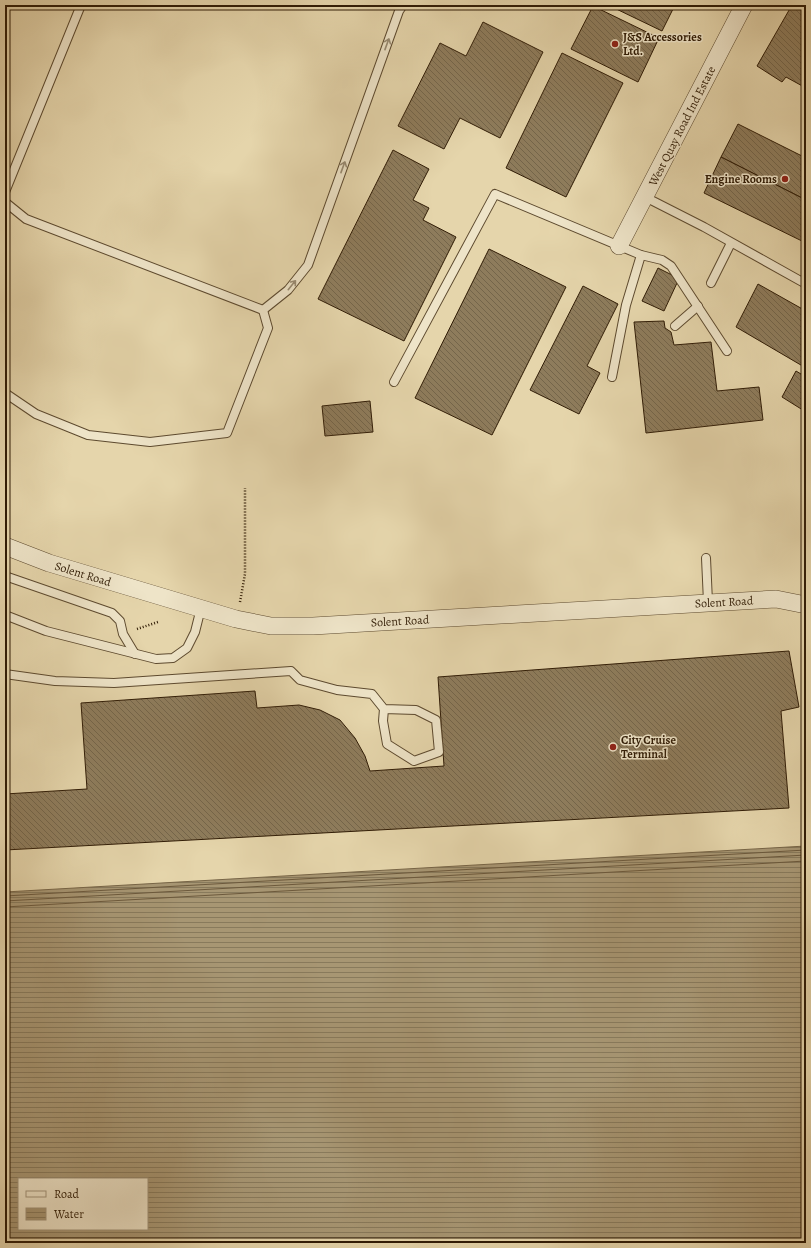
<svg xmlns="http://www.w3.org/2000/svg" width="811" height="1248" font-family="Alegreya,serif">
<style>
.water{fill:url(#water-rules);stroke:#776547;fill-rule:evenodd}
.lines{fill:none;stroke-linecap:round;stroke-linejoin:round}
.shore{stroke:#6c593c;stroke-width:1}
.building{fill:url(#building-back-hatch);stroke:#301c06}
.lane-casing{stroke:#5d4a2f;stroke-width:10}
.street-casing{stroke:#5d4a2f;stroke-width:18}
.path{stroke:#301c06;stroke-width:2.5;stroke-dasharray:1 2;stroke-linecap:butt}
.lane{stroke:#eee4c8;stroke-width:8}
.street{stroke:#eee4c8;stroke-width:17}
.oneway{stroke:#988a71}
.poi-dot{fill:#8f2418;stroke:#eee4c8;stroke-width:1.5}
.labels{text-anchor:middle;stroke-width:3;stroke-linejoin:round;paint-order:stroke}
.poi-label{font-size:12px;font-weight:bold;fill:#301c06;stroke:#eee4c8;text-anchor:start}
.street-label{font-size:12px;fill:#301c06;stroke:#eee4c8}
</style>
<defs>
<pattern id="water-rules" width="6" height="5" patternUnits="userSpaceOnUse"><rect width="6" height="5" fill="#a79673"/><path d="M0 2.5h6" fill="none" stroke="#887a5c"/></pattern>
<pattern id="building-back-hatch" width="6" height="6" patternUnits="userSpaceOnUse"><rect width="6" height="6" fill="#8e7c5c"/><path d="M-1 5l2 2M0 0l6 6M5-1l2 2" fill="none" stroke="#74654a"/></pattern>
</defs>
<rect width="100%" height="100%" fill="#e5d5ab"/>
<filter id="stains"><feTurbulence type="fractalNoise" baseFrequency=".005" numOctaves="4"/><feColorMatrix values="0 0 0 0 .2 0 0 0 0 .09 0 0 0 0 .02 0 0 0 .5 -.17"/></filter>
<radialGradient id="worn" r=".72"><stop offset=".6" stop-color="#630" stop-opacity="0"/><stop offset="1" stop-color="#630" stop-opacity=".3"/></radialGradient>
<path class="water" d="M 806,846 L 806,1243 L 5,1243 L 5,892 ZM 19,1179 L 147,1179 L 147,1229 L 19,1229 Z"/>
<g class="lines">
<g class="shore">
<path d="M 5,896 L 806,850"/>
<path d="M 5,901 L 806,855"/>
<path d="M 5,907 L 806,861"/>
</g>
</g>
<g class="building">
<path d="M 608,5 L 675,5 L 662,31 Z"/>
<path d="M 792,5 L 806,5 L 806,88 L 786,77 L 782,82 L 757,66 Z"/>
<path d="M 593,6 L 659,38 L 638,82 L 571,49 Z"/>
<path d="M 483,22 L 543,52 L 500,138 L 460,118 L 444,149 L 398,126 L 440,43 L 466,56 Z"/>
<path d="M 562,53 L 623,83 L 566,197 L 506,168 Z"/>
<path d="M 738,124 L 806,158 L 806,200 L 721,157 Z"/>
<path d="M 393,150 L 429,169 L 413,200 L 429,208 L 423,220 L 456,237 L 404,341 L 318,299 Z"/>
<path d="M 721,157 L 806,200 L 806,243 L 704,193 Z"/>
<path d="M 489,249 L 566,287 L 492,435 L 415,398 Z"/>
<path d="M 658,268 L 672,275 L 677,283 L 664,311 L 642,301 Z"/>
<path d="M 758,284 L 806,311 L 806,368 L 736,327 Z"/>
<path d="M 583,286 L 618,304 L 587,366 L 600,373 L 579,414 L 530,390 Z"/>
<path d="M 664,321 L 665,328 L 671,332 L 674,345 L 711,342 L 717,391 L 759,387 L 763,420 L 646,433 L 634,322 Z"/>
<path d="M 796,371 L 806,377 L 806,412 L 782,397 Z"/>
<path d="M 370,401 L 373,432 L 325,436 L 322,406 Z"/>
<path d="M 789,651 L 799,707 L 781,711 L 789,808 L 5,850 L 5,794 L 87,789 L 81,703 L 255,691 L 257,708 L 299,705 L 320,710 L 340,720 L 355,738 L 365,756 L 370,771 L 444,766 L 438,677 Z"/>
</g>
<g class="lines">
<defs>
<g id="lane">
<path d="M 5,192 L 81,5"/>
<path d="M 645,197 L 704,227 L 806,284"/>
<path d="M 5,202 L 26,219 L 263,310"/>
<path d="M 711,283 L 731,243"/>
<path d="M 263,310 L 288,290 L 308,265 L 399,11 L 403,5"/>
<path d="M 675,326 L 698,306"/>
<path d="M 612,377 L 626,305 L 641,255"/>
<path d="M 394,382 L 495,194 L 641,255 L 662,260 L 671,266 L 727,351"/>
<path d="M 5,393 L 36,414 L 88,435 L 150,442 L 227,433 L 268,328 L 263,310"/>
<path d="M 706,558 L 708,602"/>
<path d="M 5,576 L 112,613 L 120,621 L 123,634 L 135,654"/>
<path d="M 5,615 L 46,631 L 156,659 L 173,658 L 187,648 L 195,632 L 201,608"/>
<path d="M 5,674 L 55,681 L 114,683 L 291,671 L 300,680 L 337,690 L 372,694 L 384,709 L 416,710 L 436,720 L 439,752 L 414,761 L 387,744 L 383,721 L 384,709"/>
</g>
<g id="street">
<path d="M 619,246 L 744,5"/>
<path d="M 5,546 L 49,563 L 236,619 L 271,626 L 313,626 L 776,599 L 806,605"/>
</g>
</defs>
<use href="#lane" class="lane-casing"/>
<use href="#street" class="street-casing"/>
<g class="path">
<path d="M 240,602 L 245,574 L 245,488"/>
<path d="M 137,629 L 158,622"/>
</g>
<use href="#lane" class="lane"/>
<use href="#street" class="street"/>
</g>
<defs><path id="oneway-shaft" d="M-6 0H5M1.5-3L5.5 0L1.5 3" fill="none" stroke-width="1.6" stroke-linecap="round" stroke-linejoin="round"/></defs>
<g class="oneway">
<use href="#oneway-shaft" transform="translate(387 44) rotate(-70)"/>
<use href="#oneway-shaft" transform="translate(343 167) rotate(-70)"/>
<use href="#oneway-shaft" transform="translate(292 285) rotate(-51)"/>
</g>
<g class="poi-dot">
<circle cx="615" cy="44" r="4"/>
<circle cx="785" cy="179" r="4"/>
<circle cx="613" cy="747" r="4"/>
</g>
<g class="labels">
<g class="poi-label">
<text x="623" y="41">J&amp;S Accessories<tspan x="623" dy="14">Ltd.</tspan></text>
<text x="777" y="183" text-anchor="end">Engine Rooms</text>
<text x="621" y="744">City Cruise<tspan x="621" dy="14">Terminal</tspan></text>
</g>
<g class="street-label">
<text transform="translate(682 126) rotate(-63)" y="4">West Quay Road Ind Estate</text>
<text transform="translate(83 574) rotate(17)" y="4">Solent Road</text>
<text transform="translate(724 602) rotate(-3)" y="4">Solent Road</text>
<text transform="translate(400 621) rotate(-3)" y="4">Solent Road</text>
</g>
</g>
<rect width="811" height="1248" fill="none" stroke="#e5d5ab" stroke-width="20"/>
<rect x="6" y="6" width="799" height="1236" fill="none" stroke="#301c06" stroke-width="2"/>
<rect x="10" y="10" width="791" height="1228" fill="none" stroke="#301c06"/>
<rect x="18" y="1178" width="130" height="52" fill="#eee4c8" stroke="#a2947a"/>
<rect x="26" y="1191" width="20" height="6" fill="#eee4c8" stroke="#a2947a"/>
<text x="54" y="1198" font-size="12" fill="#301c06">Road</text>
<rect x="26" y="1208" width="20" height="12" fill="url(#water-rules)" stroke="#a2947a"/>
<text x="54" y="1218" font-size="12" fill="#301c06">Water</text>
<rect width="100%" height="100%" filter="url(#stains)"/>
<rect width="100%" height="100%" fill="url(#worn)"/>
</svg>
